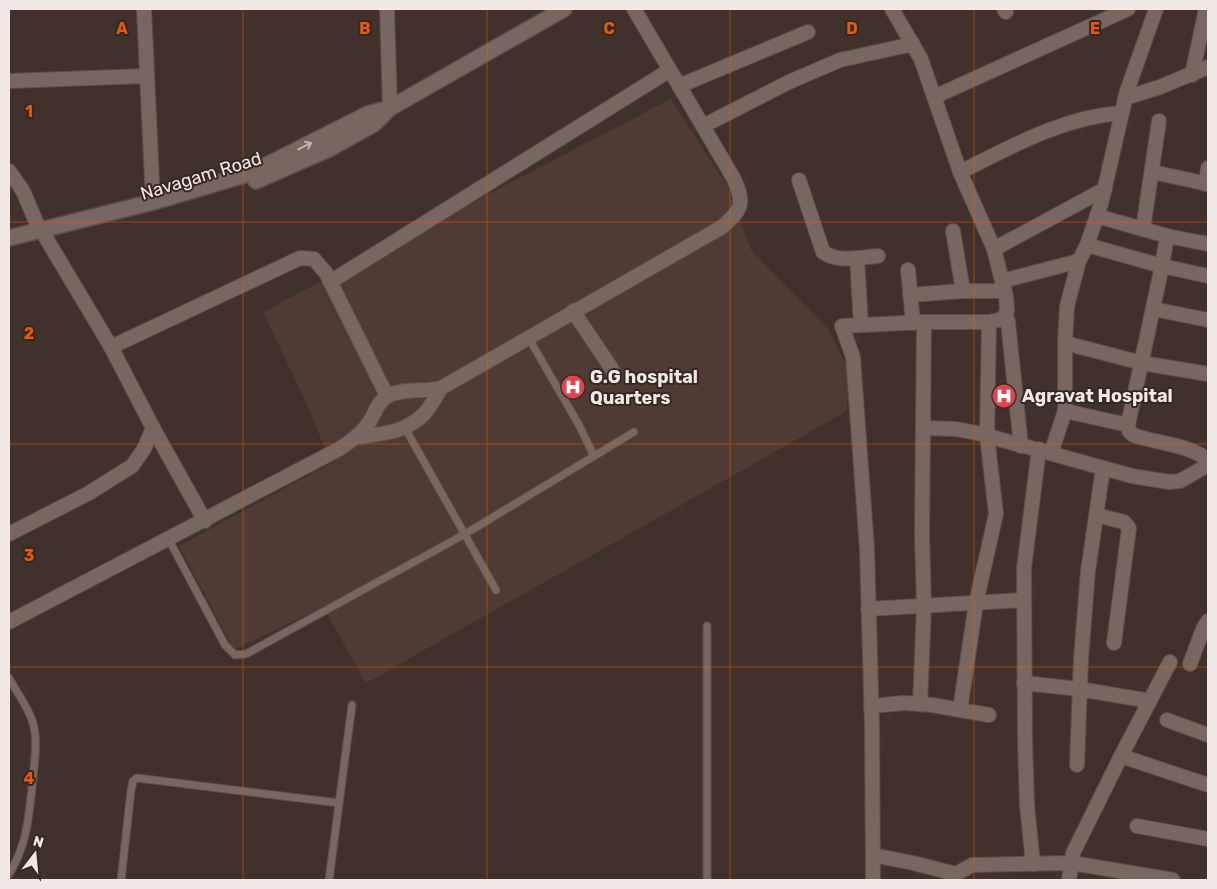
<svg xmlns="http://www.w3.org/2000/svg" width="1217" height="889" font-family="Rubik,sans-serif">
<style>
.built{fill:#4f3b33}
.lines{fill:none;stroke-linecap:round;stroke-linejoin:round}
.lane-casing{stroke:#5b4f4a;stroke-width:9}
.street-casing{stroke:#5b4f4a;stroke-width:16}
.secondary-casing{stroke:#5b4f4a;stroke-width:18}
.lane{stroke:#786761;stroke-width:7}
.street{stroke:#786761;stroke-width:14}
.secondary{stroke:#786761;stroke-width:15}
.oneway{stroke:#c1b4b0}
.grid{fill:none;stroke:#e8590c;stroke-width:1;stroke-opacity:0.55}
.labels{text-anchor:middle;stroke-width:4;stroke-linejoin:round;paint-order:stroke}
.street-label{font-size:18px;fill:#f2e8e5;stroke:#352722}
.poi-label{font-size:18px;font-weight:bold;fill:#f2e8e5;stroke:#352722;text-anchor:start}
.grid-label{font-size:16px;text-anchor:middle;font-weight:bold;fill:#e8590c;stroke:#352722;stroke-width:4;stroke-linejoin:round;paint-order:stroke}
</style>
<rect width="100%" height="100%" fill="#40312c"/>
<path class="built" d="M 671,99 L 729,189 L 751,250 L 828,329 L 848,369 L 847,411 L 366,683 L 323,607 L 234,650 L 179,546 L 331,463 L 307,405 L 263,312 Z"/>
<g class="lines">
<defs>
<g id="lane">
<path d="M 528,337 L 579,425 L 594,456"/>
<path d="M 405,428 L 496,590"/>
<path d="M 169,540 L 225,645 L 235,655 L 246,654 L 465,534 L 634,432"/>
<path d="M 9,678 C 18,695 33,713 35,733 C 37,748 34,764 33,779 C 29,813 28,844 9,874"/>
<path d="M 121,880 L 131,791 L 133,781 L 137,778 L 339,803"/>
<path d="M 329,880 L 352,705"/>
<path d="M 707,880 L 707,626"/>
</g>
<g id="street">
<path d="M 144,9 L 153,202"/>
<path d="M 387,9 L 390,108"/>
<path d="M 1004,9 L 1006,12"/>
<path d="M 1192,75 L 1206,9"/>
<path d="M 9,81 L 146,76"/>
<path d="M 679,86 L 808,32"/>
<path d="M 934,97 L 1128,9"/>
<path d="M 1125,98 L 1160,87 L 1208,67"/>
<path d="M 703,126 L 789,82 L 840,60 L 913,44"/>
<path d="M 9,171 L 23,191 L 40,231"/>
<path d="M 960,172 C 1011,147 1063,117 1121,113"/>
<path d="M 1152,172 L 1208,184"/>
<path d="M 799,180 L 823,252 C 838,263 861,257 878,256"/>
<path d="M 1206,184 L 1208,168"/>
<path d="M 1097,216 L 1167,236 L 1208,244"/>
<path d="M 1143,229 L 1159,121"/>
<path d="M 953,231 L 963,291"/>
<path d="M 1167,236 L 1162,266 L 1128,425 L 1129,431 L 1133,435 C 1156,443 1190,445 1208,460"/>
<path d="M 46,238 L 111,347 L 153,428 L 205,521"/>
<path d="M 1087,245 L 1162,266 L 1208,276"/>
<path d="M 994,249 L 1105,189"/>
<path d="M 857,258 L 861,325"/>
<path d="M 908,270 L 913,323"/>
<path d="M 1002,281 L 1079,261"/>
<path d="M 330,282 L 670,70"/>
<path d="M 910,295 L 963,291 L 1005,291"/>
<path d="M 1153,309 L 1208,320"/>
<path d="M 573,311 L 612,369"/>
<path d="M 1006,315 L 1008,322 L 1021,446"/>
<path d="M 1065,343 L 1142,363 L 1208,374"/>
<path d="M 111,347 L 300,258 L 314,259 L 326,273 L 387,396"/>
<path d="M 1065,411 L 1128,425"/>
<path d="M 923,428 L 956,429 L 977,433 L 1132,476 L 1169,482 L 1180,481 L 1208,465"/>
<path d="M 357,437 C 382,434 405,433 424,414 C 431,407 436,396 441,388"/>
<path d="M 1051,453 L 1065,411 L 1065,343 L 1067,306 L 1079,261 L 1087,245 L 1101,204 L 1127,91 L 1156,9"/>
<path d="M 1096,515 L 1124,522 L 1129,528 L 1114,643"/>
<path d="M 9,534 L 89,493 L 132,466 L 144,449 L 153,428"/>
<path d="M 868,609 L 1024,600"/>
<path d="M 9,622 L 339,449 C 350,442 360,435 368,424 C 375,415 377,401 388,396 C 401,388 426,392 441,388 L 722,227 C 742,209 745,204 734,179 L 634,9"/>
<path d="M 1190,664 L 1203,629 L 1208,621"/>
<path d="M 1024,683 L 1079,689 L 1150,701"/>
<path d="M 920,704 L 924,606 L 922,534 L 924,322"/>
<path d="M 871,706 L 904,703 L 932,705 L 989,715"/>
<path d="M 960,710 L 976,603 L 996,514 L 987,436 L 989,322"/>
<path d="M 1167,720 L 1208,735"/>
<path d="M 1121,756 L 1208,785"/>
<path d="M 1077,765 L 1081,659 L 1088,571 L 1103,468"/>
<path d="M 1137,826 L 1208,839"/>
<path d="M 873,855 L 913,863 L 956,874 L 972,865 L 1072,863 L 1173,880"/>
<path d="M 1033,864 L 1027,805 L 1025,741 L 1024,568 L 1039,449"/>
<path d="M 873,880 L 872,727 L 867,549 L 853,357 L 842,326 L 924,322 L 989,322 L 1003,319 L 1007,311 L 1006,297 L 994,249 L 960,172 L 921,59 L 892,9"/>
<path d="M 1069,880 L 1073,853 L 1121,756 L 1170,662"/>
</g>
<g id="secondary">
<path d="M 256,181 L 329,149 L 374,124 L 389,109"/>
<path d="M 9,238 L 153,202 L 251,173 L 368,114 L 390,108 L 564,9"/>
</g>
</defs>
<use href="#lane" class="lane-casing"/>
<use href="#street" class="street-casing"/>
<use href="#secondary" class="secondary-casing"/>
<use href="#lane" class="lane"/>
<use href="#street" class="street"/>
<use href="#secondary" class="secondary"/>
</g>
<defs><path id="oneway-shaft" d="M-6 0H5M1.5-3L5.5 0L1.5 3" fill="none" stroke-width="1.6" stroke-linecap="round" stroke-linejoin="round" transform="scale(1.25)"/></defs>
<use class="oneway" href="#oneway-shaft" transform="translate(305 146) rotate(-27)"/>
<path class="grid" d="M 243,9 L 243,880M 487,9 L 487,880M 730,9 L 730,880M 974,9 L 974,880M 9,222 L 1208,222M 9,444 L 1208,444M 9,667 L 1208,667"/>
<defs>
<symbol id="hospital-disc" viewBox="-11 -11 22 22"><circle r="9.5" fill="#e0444e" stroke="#352722"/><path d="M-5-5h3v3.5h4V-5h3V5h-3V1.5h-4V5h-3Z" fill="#fff"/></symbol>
</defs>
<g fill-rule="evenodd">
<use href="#hospital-disc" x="559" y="373" width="28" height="28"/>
<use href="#hospital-disc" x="990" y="382" width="28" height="28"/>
</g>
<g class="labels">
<g class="street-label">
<text transform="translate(201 176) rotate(-17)" y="6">Navagam Road</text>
</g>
<g class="poi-label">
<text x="590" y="383">G.G hospital<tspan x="590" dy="21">Quarters</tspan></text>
<text x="1022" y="402">Agravat Hospital</text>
</g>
</g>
<g class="grid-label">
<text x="122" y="34">A</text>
<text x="365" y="34">B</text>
<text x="609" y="34">C</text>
<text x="852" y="34">D</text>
<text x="1095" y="34">E</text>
<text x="29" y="117">1</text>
<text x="29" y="339">2</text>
<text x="29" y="561">3</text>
<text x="29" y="784">4</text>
</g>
<rect width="1217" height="889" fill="none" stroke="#f2e8e5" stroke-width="20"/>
<g transform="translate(35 854) rotate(16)" stroke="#352722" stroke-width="4" paint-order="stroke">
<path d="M0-4L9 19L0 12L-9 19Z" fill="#f2e8e5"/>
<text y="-8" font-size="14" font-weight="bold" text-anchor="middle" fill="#f2e8e5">N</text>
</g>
</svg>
